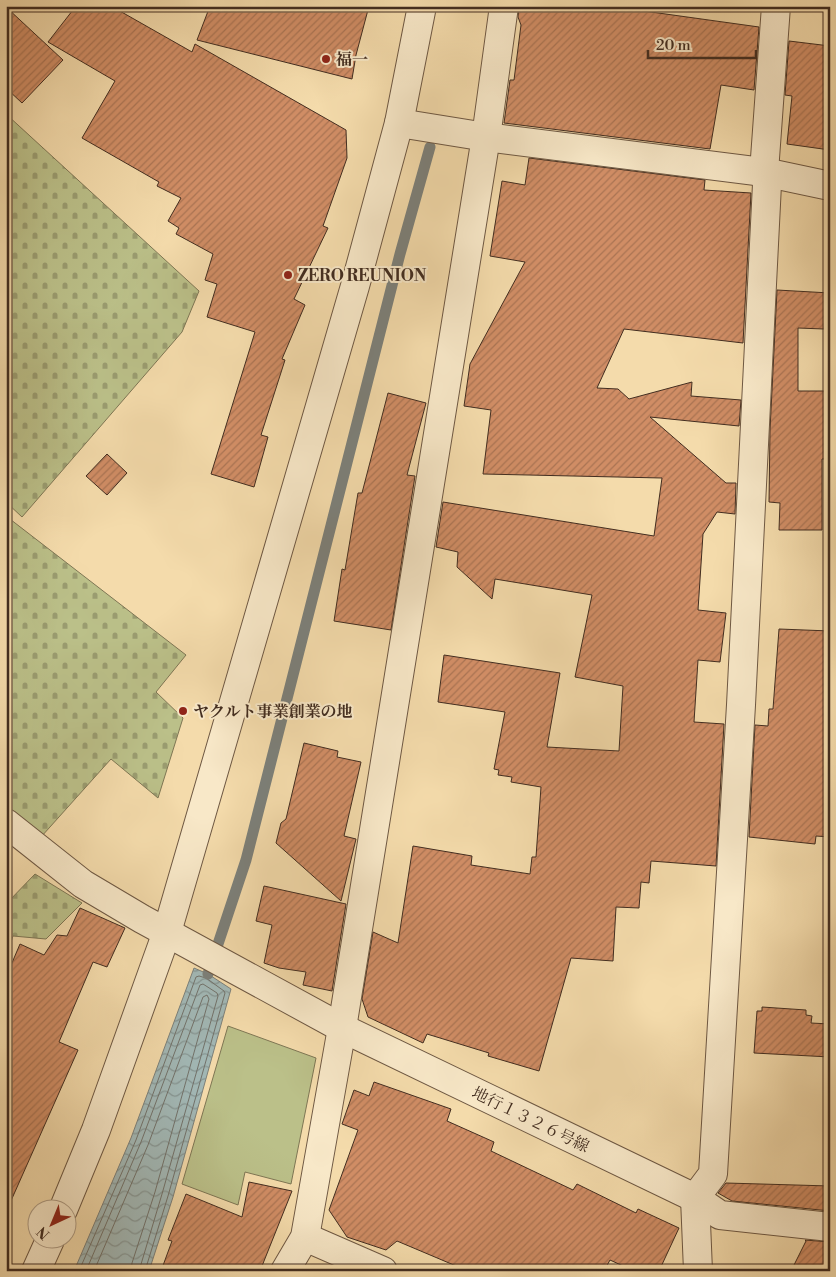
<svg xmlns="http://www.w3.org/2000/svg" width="836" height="1277" font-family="'Libre Bodoni','Noto Serif JP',serif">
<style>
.green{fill:#bbc089;stroke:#7e7654}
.cemetery{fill:url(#cemetery-stones);stroke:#7e7654}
.water{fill:url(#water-waves);stroke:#7c807a}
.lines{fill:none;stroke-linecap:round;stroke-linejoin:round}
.shore{stroke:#72726b;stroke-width:1}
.stream{stroke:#7c807a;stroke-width:11}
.building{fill:url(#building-hatch);stroke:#422d20}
.minor-casing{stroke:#6e5843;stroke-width:30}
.minor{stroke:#f8e8c8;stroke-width:28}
.poi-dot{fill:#8f2418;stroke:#f8e8c8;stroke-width:2}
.labels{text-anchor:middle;stroke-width:4;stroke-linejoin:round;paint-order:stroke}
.poi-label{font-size:16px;font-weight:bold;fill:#422d20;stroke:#f8e8c8;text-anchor:start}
.street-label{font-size:16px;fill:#422d20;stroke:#f8e8c8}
</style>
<defs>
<pattern id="cemetery-stones" width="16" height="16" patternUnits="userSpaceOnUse" patternTransform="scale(1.25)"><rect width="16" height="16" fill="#bbc089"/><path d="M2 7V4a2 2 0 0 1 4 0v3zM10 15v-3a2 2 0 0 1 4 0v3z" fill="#9a9c70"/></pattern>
<pattern id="water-waves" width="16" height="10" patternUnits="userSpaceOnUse" patternTransform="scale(1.25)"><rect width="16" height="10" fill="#a2b8b6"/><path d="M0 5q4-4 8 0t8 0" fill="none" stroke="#869694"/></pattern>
<pattern id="building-hatch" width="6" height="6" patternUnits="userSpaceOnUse" patternTransform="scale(1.25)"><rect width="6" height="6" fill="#d08d65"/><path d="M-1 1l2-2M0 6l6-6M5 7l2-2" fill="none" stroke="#aa7453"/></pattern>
</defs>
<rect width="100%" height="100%" fill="#f4dbab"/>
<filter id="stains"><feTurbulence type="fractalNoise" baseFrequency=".004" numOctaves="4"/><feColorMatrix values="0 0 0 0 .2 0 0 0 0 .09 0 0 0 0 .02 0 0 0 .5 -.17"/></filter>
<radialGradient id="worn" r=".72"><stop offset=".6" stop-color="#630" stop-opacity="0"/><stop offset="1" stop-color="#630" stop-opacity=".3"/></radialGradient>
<path class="green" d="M 228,1026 L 316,1058 L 291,1184 L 245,1172 L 238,1205 L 182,1184 Z"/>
<g class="cemetery">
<path d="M 6,114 L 199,291 L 182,332 L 22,517 L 6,502 Z"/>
<path d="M 6,516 L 186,655 L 156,692 L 183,718 L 158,798 L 111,759 L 41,837 L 6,808 Z"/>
<path d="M 35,874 L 82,903 L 46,939 L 13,936 L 6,956 L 6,904 Z"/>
</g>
<path class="water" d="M 194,968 L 208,974 L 231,989 L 173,1197 L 149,1271 L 74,1271 L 131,1138 Z"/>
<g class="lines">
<g class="shore">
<path d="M 79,1271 L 136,1140 L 196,977 L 199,976 L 206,978 L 224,991 L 225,993 L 168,1196 L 145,1271"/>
<path d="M 86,1271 L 141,1142 L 200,985 L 203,984 L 217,993 L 218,996 L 162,1194 L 139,1271"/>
<path d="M 94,1271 L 148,1145 L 203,997 L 207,995 L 209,999 L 155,1192 L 132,1263 L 131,1271"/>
</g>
<path class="stream" d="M 208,974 L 246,860 L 400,254 L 430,147"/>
</g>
<g class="building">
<path d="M 76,6 L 111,6 L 192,52 L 195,44 L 346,130 L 347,158 L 323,226 L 328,228 L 294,299 L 305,305 L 282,359 L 285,360 L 261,435 L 268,437 L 254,487 L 211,474 L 255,332 L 207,317 L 217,284 L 205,280 L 213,254 L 176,234 L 179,228 L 168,221 L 181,198 L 157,186 L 159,182 L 82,138 L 115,81 L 48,42 Z"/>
<path d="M 210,6 L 369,6 L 356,55 L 352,79 L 197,40 Z"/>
<path d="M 519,6 L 608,6 L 759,27 L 754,90 L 721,85 L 710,149 L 504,123 L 510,80 L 514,80 L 521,25 L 518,17 Z"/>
<path d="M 6,7 L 63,60 L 22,103 L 6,88 Z"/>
<path d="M 789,41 L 830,46 L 830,150 L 787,144 L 792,96 L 785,95 Z"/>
<path d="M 529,158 L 705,180 L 704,190 L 751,193 L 743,343 L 624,329 L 597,388 L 618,389 L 629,399 L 692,382 L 691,396 L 741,400 L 739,426 L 650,417 L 726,483 L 736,483 L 735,514 L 717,512 L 703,534 L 698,610 L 726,613 L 720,662 L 698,660 L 694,722 L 724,724 L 716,866 L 651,861 L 649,883 L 641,882 L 639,908 L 616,907 L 613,961 L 571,958 L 539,1071 L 488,1056 L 489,1053 L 427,1034 L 423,1043 L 368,1017 L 362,999 L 373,932 L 398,943 L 413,846 L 472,856 L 471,865 L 530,874 L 532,857 L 536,857 L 541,787 L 511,782 L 512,777 L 498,775 L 499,770 L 494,769 L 505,712 L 438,702 L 444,655 L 560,673 L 547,747 L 619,751 L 623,686 L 575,677 L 592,595 L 495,579 L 492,599 L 457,567 L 458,552 L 436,547 L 443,502 L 654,536 L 662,478 L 483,474 L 491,410 L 464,406 L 470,364 L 525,262 L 490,256 L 502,181 L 525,185 Z"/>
<path d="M 777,290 L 830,293 L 830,320 L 825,320 L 824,329 L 798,328 L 798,391 L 830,391 L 830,459 L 822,459 L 822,530 L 779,530 L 780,503 L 769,502 L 770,430 Z"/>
<path d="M 388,393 L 426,403 L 407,475 L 415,476 L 391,630 L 334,621 L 342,569 L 345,570 L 358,493 L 362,493 Z"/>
<path d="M 107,454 L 127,473 L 107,495 L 86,476 Z"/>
<path d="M 779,629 L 830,631 L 830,837 L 816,836 L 815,844 L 749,837 L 755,725 L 768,726 L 769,709 L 773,709 Z"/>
<path d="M 304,743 L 338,751 L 337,757 L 361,762 L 344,836 L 356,839 L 341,901 L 276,843 L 281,823 L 286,819 Z"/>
<path d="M 264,886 L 346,904 L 332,991 L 303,985 L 306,972 L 279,968 L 264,963 L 272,925 L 256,921 Z"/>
<path d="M 80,908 L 125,928 L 107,967 L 93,962 L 59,1042 L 78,1050 L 6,1212 L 6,977 L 20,944 L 44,955 L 57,935 L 67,936 Z"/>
<path d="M 762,1007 L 806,1010 L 806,1015 L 812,1016 L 811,1023 L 830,1024 L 830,1057 L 754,1053 L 757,1011 L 762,1011 Z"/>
<path d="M 374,1082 L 451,1109 L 447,1121 L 494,1142 L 491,1151 L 573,1190 L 577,1184 L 636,1213 L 638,1209 L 679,1228 L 659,1271 L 634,1271 L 610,1260 L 604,1271 L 468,1271 L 397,1241 L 386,1250 L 347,1237 L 329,1210 L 358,1130 L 342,1124 L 354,1090 L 369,1096 Z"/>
<path d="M 249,1182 L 292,1191 L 260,1271 L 161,1271 L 172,1241 L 168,1240 L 186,1194 L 242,1217 Z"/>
<path d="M 726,1183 L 830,1186 L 830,1211 L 732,1201 L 718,1193 Z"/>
<path d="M 805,1240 L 830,1242 L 830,1271 L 791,1271 L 806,1241 Z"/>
</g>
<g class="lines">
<defs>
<g id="minor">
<path d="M 399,123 L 486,137 L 764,172 L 830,186"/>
<path d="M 6,823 L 83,884 L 142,919 L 342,1028 L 695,1198 L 720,1215 L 830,1227"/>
<path d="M 63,1210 L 96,1130 L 167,932 L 355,286 L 399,123 L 422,6"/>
<path d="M 305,1237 L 383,1271"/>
<path d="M 36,1271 L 50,1240"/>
<path d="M 285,1271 L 305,1237 L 342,1028 L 486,137 L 504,6"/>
<path d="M 698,1271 L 695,1198 L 713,1174 L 741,705 L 767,184 L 764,172 L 776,6"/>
</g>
</defs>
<use href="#minor" class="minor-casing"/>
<use href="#minor" class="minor"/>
</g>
<g class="poi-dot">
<circle cx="326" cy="59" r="5"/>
<circle cx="288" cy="275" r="5"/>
<circle cx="183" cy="711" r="5"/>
</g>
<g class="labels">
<g class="poi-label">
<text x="336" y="65">福一</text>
<text x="298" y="281">ZERO REUNION</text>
<text x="193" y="717">ヤクルト事業創業の地</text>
</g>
<g class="street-label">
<text transform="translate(531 1119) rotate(26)" y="6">地行１３２６号線</text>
</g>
</g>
<rect width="836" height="1277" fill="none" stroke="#f4dbab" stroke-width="25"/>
<rect x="8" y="8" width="821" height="1262" fill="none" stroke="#422d20" stroke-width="2.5"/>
<rect x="12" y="12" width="811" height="1252" fill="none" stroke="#422d20"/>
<g transform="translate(52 1224) rotate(224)"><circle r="24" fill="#f8e8c8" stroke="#af9d85"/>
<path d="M0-4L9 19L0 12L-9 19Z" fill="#8f2418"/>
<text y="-8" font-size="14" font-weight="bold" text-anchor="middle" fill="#422d20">N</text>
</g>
<path d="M648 50v8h108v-8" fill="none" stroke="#422d20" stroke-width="2.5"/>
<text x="656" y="50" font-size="15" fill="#422d20" stroke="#f8e8c8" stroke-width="4" paint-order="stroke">20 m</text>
<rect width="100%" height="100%" filter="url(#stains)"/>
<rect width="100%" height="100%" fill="url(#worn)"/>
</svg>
